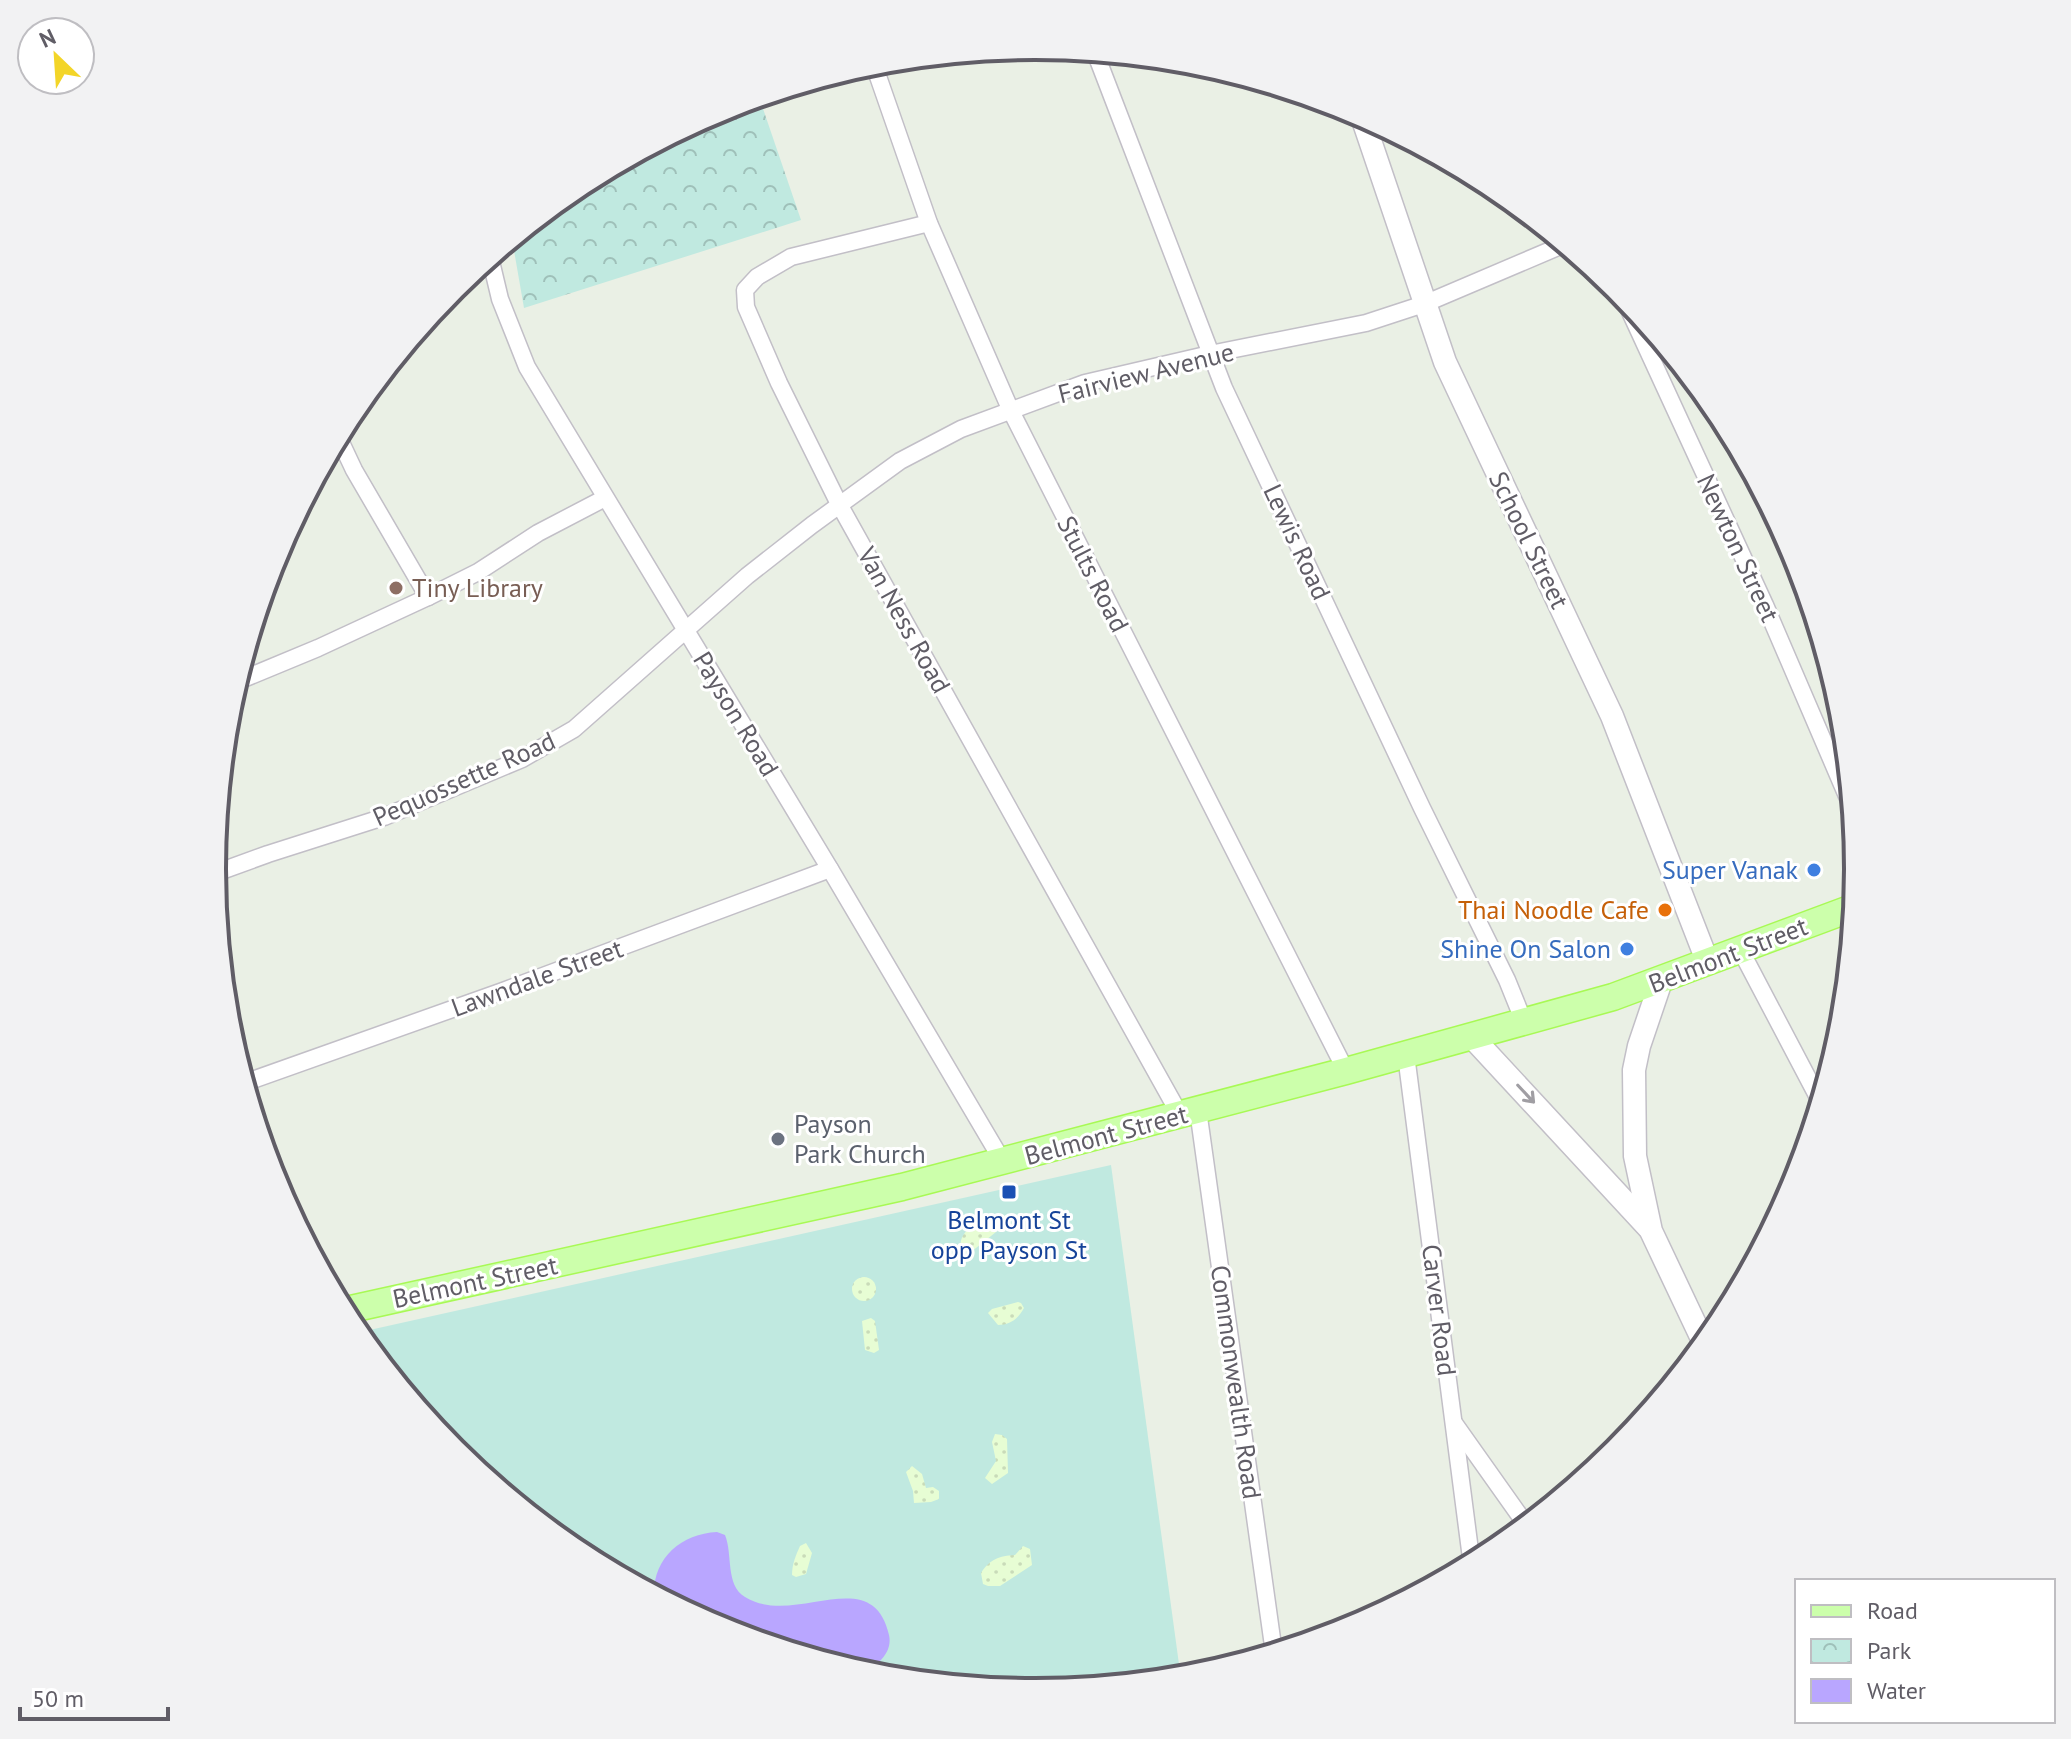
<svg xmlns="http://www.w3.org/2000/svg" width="2071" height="1739" font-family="'PT Sans',sans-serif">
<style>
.grass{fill:#c0e9e0}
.sand{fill:url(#sand-dots)}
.park{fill:url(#park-crowns)}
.water{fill:#b9a6ff}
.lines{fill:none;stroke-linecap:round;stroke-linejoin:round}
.minor-casing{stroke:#c2bfc7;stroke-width:19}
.tertiary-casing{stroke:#c2bfc7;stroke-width:25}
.primary-casing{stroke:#a8f955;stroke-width:29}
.minor{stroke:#fff;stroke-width:16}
.tertiary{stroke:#fff;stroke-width:22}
.primary{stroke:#ccffab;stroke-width:26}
.oneway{stroke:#a09ea3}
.education-dot{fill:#8d6e63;stroke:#fff;stroke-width:3}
.shop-dot{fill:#3f7fe0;stroke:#fff;stroke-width:3}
.food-dot{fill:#e8710a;stroke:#fff;stroke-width:3}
.worship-dot{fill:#6b7280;stroke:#fff;stroke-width:3}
.transit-dot{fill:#1a4fb4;stroke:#fff;stroke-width:3}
.labels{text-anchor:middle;stroke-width:6;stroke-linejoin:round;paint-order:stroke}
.street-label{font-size:26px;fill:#605d66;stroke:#fff}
.education-label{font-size:26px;fill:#785e54;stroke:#fff;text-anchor:start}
.shop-label{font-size:26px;fill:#366cbe;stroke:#fff;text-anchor:end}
.food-label{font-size:26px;fill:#c56008;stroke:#fff;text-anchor:end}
.worship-label{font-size:26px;fill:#5b616d;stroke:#fff;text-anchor:start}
.transit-label{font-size:26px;fill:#164399;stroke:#fff}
.rim{fill:none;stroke:#605d66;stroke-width:4}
</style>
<defs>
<pattern id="sand-dots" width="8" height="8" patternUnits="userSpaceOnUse" patternTransform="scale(2)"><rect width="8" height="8" fill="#e7fdd4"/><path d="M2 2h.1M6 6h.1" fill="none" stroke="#c9dbb9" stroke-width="1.8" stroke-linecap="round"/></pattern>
<pattern id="park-crowns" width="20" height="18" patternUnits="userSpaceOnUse" patternTransform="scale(2)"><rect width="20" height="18" fill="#c0e9e0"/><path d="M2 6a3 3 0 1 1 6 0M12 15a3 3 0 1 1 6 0" fill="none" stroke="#9fc0b9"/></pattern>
</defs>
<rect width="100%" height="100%" fill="#eaf0e5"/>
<path class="grass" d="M 1111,1165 L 1181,1679 L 1035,1693 L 874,1677 L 720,1630 L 578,1554 L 453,1451 L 356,1333 Z"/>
<g class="sand">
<path d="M 993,1216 L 997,1227 L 996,1232 L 971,1252 L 961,1250 C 957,1232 976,1221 993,1216 Z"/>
<circle cx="864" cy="1289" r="12"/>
<path d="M 1018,1302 L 1021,1303 L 1024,1308 C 1018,1319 1010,1325 998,1325 L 988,1313 L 992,1309 Z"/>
<path d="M 871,1318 L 875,1321 L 879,1350 L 874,1353 L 865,1350 L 862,1321 Z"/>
<path d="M 995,1434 L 1002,1435 L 1007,1439 L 1008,1473 L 992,1484 L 985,1478 L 996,1461 L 992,1442 Z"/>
<path d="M 912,1466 L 922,1474 L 926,1488 L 933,1487 L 939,1491 L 939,1499 L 931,1502 L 914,1503 L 913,1491 L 906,1472 Z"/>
<path d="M 806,1543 L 812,1553 L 806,1574 L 796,1577 L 792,1575 C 792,1564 796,1555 800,1546 Z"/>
<path d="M 1023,1546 L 1030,1549 L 1032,1565 L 1000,1586 L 988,1586 L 983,1584 L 981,1573 C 990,1559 999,1556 1015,1555 Z"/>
</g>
<path class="park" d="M 759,97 L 801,220 L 524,308 L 512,239 L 578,185 L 721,109 Z"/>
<path class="water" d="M 717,1532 L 725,1535 C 733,1554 725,1585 745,1597 C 795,1628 872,1561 889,1635 C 893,1653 877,1665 864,1674 L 720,1630 L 654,1595 C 653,1558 681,1534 717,1532 Z"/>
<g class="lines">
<defs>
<g id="minor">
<path d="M 1095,52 L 1224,388 L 1422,808 L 1507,980 L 1524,1022"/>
<path d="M 873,62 L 929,223 L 1011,411 L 1346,1071"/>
<path d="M 929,223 L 791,257 L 757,277 L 745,290 L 746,307 L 779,383 L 839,504 L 1180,1115"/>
<path d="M 490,257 L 500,299 L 527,367 L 830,869 L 1003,1162"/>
<path d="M 1619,288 L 1765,605 L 1853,810"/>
<path d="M 338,436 L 354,470 L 428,597"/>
<path d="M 236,682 L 318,648 L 428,597 L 478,572 L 538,533 L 605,498"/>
<path d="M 213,874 L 268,854 L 384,817 L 522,759 L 574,729 L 747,576 L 812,525 L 900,461 L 961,429 L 1085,383 L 1210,354 L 1366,323 L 1424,304 L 1565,244"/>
<path d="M 1741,951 L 1821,1103"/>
<path d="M 1406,1055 L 1472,1566"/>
<path d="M 244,1083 L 503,991 L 830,869"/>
<path d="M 1198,1110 L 1274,1653"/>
<path d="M 1454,1423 L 1527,1526"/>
</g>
<g id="tertiary">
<path d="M 1361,114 L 1445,362 L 1612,716 L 1708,963"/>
<path d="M 1661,981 L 1639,1046 L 1634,1070 L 1635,1156 L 1651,1231 L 1705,1345"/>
<path d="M 1472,1037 L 1648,1227"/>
</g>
<path id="primary" d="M 342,1311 L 902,1187 L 1346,1071 L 1613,997 L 1855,907"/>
</defs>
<use href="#minor" class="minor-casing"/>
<use href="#tertiary" class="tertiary-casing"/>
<use href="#primary" class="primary-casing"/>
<use href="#minor" class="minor"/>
<use href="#tertiary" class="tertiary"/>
<use href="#primary" class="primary"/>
</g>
<defs><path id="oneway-shaft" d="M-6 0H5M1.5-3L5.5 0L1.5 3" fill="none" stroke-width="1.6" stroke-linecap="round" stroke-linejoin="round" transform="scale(2)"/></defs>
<use class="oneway" href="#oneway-shaft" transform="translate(1526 1094) rotate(47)"/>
<circle class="education-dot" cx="396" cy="588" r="8"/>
<g class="shop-dot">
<circle cx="1814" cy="870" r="8"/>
<circle cx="1627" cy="949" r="8"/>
</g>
<circle class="food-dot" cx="1665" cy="910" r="8"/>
<circle class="worship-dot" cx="778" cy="1139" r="8"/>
<rect class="transit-dot" x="1001" y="1184" width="16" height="16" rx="4"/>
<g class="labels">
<g class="street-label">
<text transform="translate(1146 373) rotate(-14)" y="9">Fairview Avenue</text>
<text transform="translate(1529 540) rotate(64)" y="9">School Street</text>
<text transform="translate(1297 542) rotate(65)" y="9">Lewis Road</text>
<text transform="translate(1738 548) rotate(65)" y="9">Newton Street</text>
<text transform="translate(1093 574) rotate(63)" y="9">Stults Road</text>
<text transform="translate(904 620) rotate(61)" y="9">Van Ness Road</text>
<text transform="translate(736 714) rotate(59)" y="9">Payson Road</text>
<text transform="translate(464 779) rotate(-24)" y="9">Pequossette Road</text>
<text transform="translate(1728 955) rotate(-21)" y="9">Belmont Street</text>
<text transform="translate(537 978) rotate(-20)" y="9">Lawndale Street</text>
<text transform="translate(1106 1135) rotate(-15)" y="9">Belmont Street</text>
<text transform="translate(475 1282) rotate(-12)" y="9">Belmont Street</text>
<text transform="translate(1439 1310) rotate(83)" y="9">Carver Road</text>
<text transform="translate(1236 1382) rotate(82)" y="9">Commonwealth Road</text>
</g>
<g class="education-label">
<text x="412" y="597">Tiny Library</text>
</g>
<g class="shop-label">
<text x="1798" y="879">Super Vanak</text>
<text x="1611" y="958">Shine On Salon</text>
</g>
<g class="food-label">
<text x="1649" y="919">Thai Noodle Cafe</text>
</g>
<g class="worship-label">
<text x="794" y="1133">Payson<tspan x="794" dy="30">Park Church</tspan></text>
</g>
<g class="transit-label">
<text x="1009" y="1229">Belmont St<tspan x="1009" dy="30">opp Payson St</tspan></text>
</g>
</g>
<path d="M0 0H2071V1739H0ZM226 869a809 809 0 1 1 1618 0a809 809 0 1 1-1618 0Z" fill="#f2f2f3" fill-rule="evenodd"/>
<path class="rim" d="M226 869a809 809 0 1 1 1618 0a809 809 0 1 1-1618 0Z"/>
<rect x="1795" y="1579" width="260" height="144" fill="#ffffff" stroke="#bfbec2" stroke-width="2"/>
<rect x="1811" y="1605" width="40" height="12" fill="#ccffab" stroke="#bfbec2" stroke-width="2"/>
<text x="1867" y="1619" font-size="24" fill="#605d66">Road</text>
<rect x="1811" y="1639" width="40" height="24" fill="url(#park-crowns)" stroke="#bfbec2" stroke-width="2"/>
<text x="1867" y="1659" font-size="24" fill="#605d66">Park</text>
<rect x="1811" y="1679" width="40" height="24" fill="#b9a6ff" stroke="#bfbec2" stroke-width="2"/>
<text x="1867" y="1699" font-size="24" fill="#605d66">Water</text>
<g transform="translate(56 56) rotate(335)"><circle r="38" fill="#ffffff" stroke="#bfbec2" stroke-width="2"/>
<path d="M0-6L14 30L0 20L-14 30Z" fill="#f3d528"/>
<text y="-12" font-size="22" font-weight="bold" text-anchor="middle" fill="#605d66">N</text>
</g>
<path d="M20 1707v12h148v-12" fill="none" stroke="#605d66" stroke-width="4"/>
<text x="32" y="1707" font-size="24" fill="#605d66" stroke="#ffffff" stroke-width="6" paint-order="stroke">50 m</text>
</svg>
